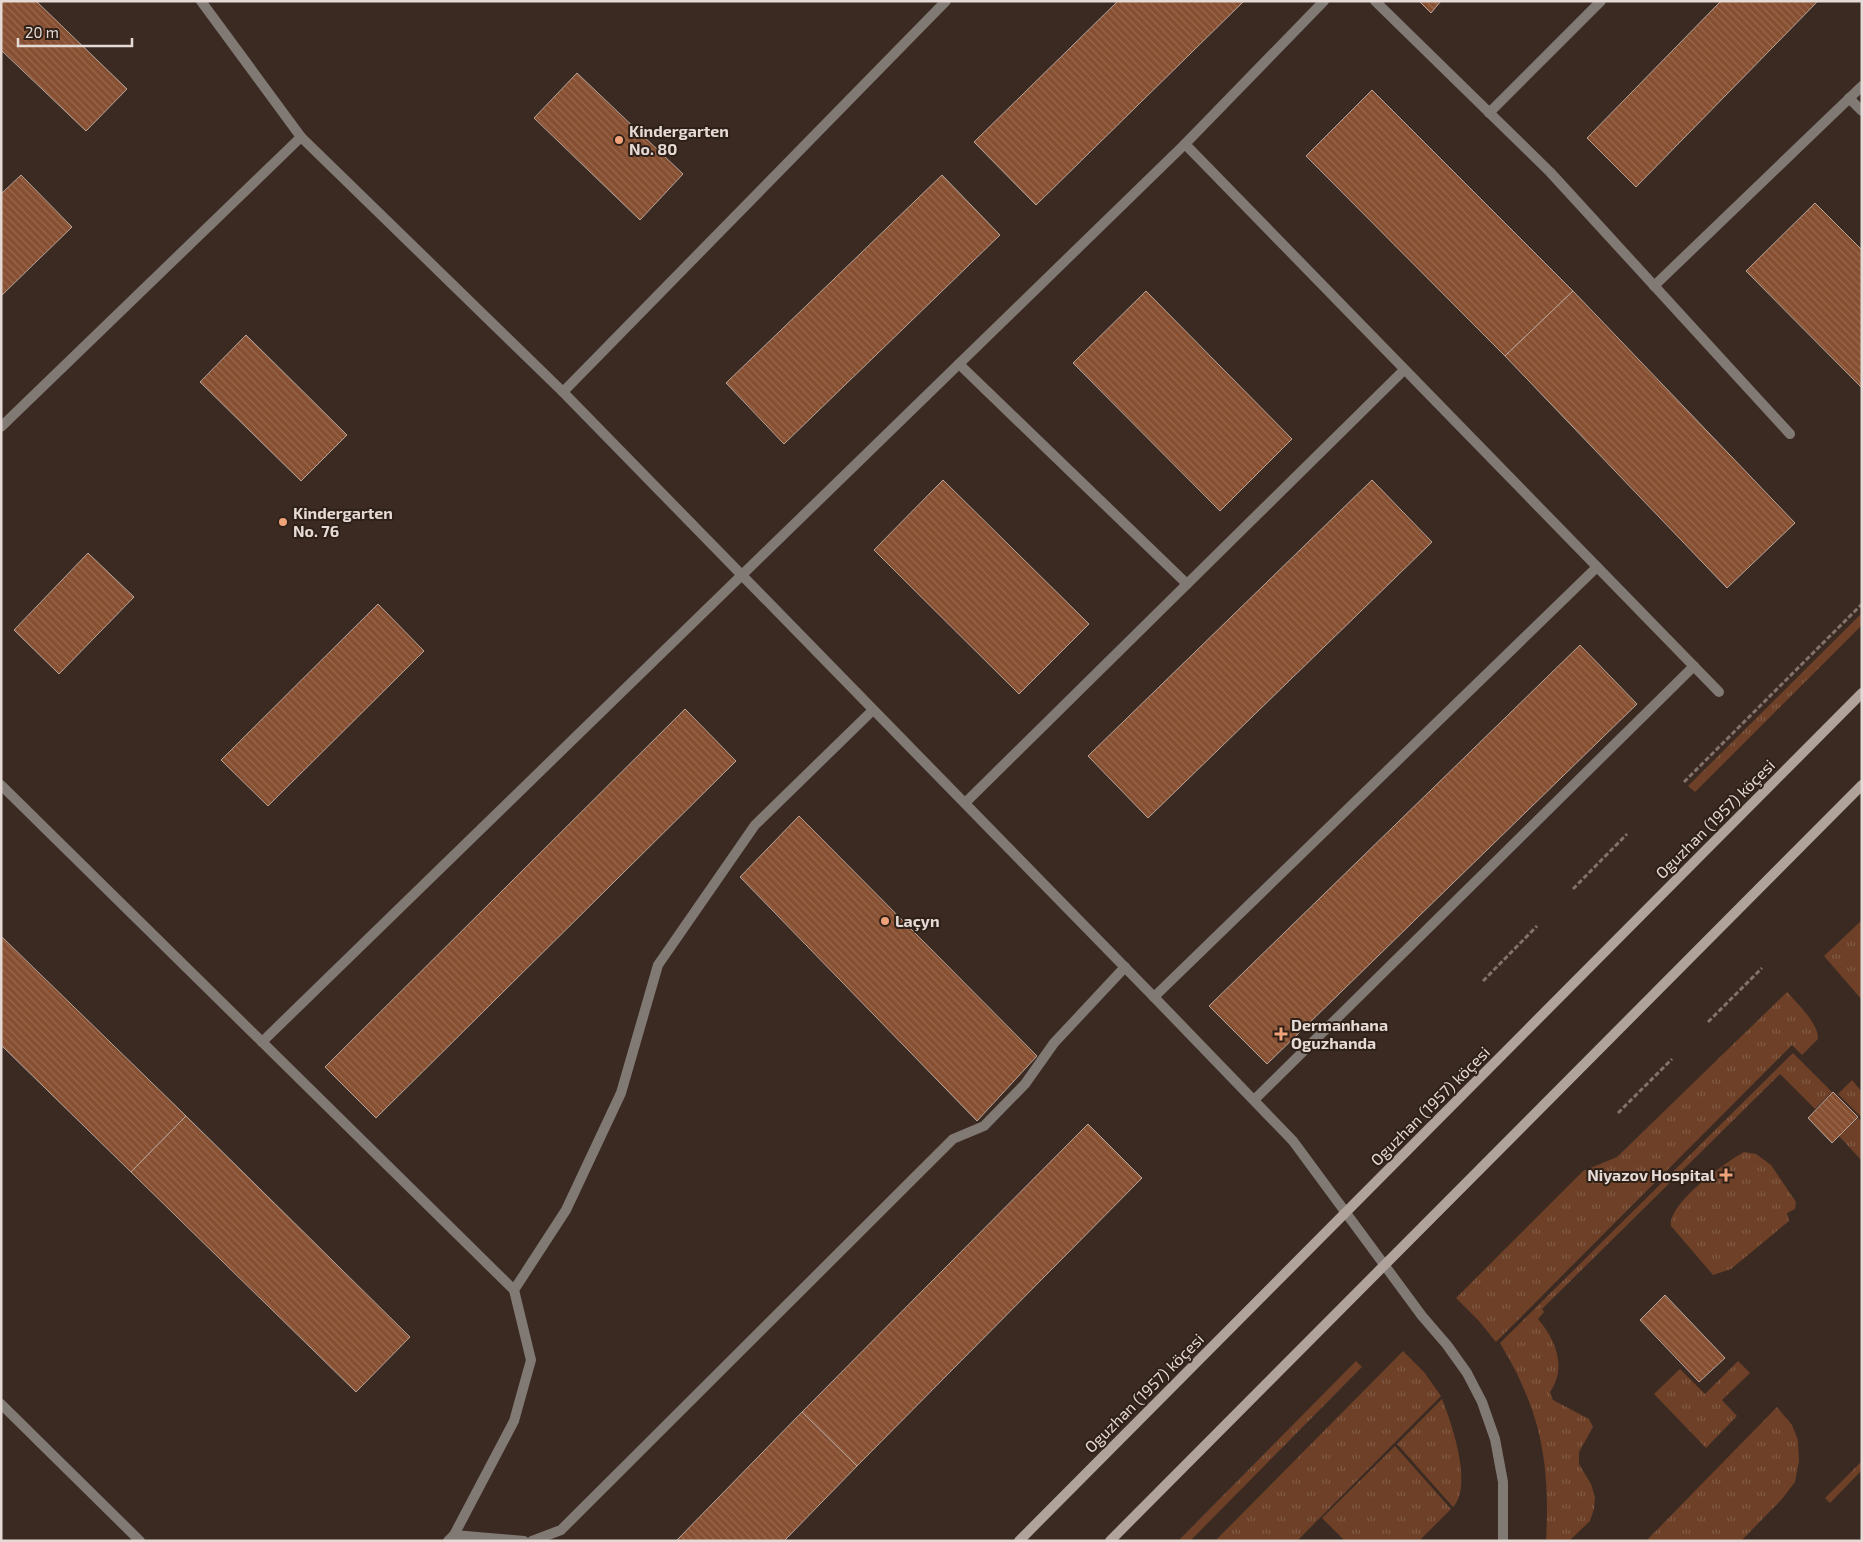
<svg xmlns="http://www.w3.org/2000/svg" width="1863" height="1542" font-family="'Exo 2',sans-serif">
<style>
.grass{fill:url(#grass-tufts)}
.building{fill:url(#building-back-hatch);stroke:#b8a49a}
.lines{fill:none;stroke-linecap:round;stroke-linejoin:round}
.path{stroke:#81736c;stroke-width:3;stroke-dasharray:5 2.5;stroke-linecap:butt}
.lane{stroke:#817974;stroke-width:10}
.street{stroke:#817974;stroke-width:10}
.secondary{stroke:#b0a39c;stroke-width:10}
.poi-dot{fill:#f0a279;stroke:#2f2018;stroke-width:2}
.labels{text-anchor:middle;stroke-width:4;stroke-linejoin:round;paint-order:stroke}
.poi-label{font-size:16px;font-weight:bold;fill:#e5dad5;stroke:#2f2018;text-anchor:start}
.street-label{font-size:16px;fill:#e5dad5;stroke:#2f2018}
</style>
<defs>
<pattern id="grass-tufts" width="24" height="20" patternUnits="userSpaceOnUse" patternTransform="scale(1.25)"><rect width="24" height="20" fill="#6d4027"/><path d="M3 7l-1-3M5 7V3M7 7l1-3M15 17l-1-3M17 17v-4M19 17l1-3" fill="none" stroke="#825b45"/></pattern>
<pattern id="building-back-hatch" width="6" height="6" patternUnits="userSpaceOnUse" patternTransform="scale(1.25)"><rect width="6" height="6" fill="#874f31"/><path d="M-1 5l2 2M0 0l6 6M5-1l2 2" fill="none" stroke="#98684e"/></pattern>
</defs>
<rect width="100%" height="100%" fill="#3a2a22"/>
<g class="grass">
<path d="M 1862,613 L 1862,625 L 1695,792 L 1688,786 Z"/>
<path d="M 1862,920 L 1862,1000 L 1824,956 Z"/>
<path d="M 1787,992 C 1797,1003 1819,1024 1818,1039 L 1802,1055 L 1792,1045 L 1496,1342 L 1479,1321 L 1456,1298 L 1583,1171 L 1617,1157 Z"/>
<path d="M 1793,1053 L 1832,1092 L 1815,1109 L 1780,1074 L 1542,1309 L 1544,1312 L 1538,1319 C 1556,1340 1567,1368 1550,1392 L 1553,1400 L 1589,1419 L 1593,1427 L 1579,1452 L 1579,1464 L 1591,1484 L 1595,1497 L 1594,1509 L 1590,1521 L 1569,1541 L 1546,1541 C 1549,1486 1546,1438 1523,1387 C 1517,1372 1508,1357 1500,1343 Z"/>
<path d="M 1852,1080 L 1862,1092 L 1862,1118 L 1838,1094 Z"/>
<path d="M 1858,1118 L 1862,1121 L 1862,1161 L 1839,1136 Z"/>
<path d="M 1744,1152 L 1756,1154 L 1771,1165 L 1796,1202 L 1795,1209 L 1787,1213 L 1789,1221 L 1731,1269 L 1713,1275 L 1671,1226 C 1668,1203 1726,1162 1744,1152 Z"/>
<path d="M 1403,1351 L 1424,1372 L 1441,1396 L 1297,1541 L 1215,1541 Z"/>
<path d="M 1356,1361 L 1362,1367 L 1190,1541 L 1178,1541 Z"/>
<path d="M 1738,1361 L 1750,1373 L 1722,1400 L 1737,1416 L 1706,1448 L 1654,1394 L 1680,1369 L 1705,1394 Z"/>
<path d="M 1442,1399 C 1452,1424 1473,1486 1453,1507 L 1397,1444 Z"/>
<path d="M 1777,1407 L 1792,1425 L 1798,1440 L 1799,1461 L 1795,1482 L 1782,1499 L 1741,1541 L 1646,1541 Z"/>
<path d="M 1395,1446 L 1451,1509 L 1419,1541 L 1345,1541 L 1322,1518 Z"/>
<path d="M 1862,1461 L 1862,1470 L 1830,1503 L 1825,1498 Z"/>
</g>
<g class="building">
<path d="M 1,1 L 36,1 L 127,89 L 86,131 L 1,50 Z"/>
<path d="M 1118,1 L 1244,1 L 1036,205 L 974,142 Z"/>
<path d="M 1419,1 L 1441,1 L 1431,13 Z"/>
<path d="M 1721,1 L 1818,1 L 1636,187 L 1587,138 Z"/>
<path d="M 577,73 L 683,174 L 640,220 L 534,118 Z"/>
<path d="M 1372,90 L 1573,291 L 1505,356 L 1306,156 Z"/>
<path d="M 21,175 L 72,227 L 1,296 L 1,194 Z"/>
<path d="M 942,175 L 1000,235 L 784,444 L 726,383 Z"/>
<path d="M 1815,203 L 1862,250 L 1862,388 L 1746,271 Z"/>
<path d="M 1146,291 L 1292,439 L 1220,511 L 1073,363 Z"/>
<path d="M 1573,291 L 1795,523 L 1727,588 L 1505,356 Z"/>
<path d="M 246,335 L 347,435 L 301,481 L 200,382 Z"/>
<path d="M 943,480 L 1089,624 L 1019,694 L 874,550 Z"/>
<path d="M 1372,480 L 1432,542 L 1148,818 L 1088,756 Z"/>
<path d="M 88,553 L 134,597 L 59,674 L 14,630 Z"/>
<path d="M 378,604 L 424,651 L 268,806 L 221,760 Z"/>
<path d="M 1580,645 L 1637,704 L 1267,1064 L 1209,1006 Z"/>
<path d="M 685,709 L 736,761 L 376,1118 L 325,1067 Z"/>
<path d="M 799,816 L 1037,1056 L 977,1121 L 740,877 Z"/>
<path d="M 1,936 L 186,1116 L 131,1172 L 1,1045 Z"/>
<path d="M 1833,1092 L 1858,1117 L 1832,1143 L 1808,1118 Z"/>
<path d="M 186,1116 L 410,1337 L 356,1392 L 131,1172 Z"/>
<path d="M 1088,1124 L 1142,1178 L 857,1466 L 802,1412 Z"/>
<path d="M 1665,1295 L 1725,1358 L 1699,1382 L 1640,1320 Z"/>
<path d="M 802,1412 L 857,1466 L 784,1541 L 676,1541 Z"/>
</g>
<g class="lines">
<g class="path">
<path d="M 1684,782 L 1862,604"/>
<path d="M 1573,889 L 1627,834"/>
<path d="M 1483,981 L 1537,926"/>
<path d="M 1708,1022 L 1762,968"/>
<path d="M 1618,1113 L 1672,1059"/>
</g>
<g class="lane">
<path d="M 1324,1 L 1185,144 L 1719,692"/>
<path d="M 1375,1 L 1550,172 L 1790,434"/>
<path d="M 1849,98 L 1862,111"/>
<path d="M 1489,113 L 1601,1"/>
<path d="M 1654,286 L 1862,86"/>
<path d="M 959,364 L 1187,584"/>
<path d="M 965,803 L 1404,370"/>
<path d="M 1154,997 L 1597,567"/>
<path d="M 262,1042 L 1185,144"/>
<path d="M 1255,1099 L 1694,666"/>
<path d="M 514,1290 L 566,1210 L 621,1093 L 658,965 L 755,825 L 873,710"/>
<path d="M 1,1404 L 140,1541"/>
<path d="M 454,1535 L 524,1541"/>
<path d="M 532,1541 L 561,1530 L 953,1139 L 984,1126 L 1025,1084 L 1054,1043 L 1125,967"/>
</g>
<g class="street">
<path d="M 201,1 L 301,137 L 563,392 L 1154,997 L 1293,1141 L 1422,1316 L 1447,1345 L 1467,1373 L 1482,1402 L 1495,1439 L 1503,1482 L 1503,1541"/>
<path d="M 563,392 L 946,1"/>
<path d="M 1,427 L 301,137"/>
<path d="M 1,785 L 514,1290 L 531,1360 L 514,1421 L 454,1535 L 448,1541"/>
</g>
<g class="secondary">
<path d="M 1019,1541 L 1862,693"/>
<path d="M 1110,1541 L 1862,785"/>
</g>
</g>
<g class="poi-dot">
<circle cx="619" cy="140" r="5"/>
<circle cx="283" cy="522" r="5"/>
<circle cx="885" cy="921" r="5"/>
<path d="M1278.5 1026.5h5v5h5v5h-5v5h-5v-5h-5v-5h5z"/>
<path d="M1723.5 1167.5h5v5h5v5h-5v5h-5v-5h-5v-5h5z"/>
</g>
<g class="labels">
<g class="poi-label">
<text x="629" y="137">Kindergarten<tspan x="629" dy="18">No. 80</tspan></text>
<text x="293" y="519">Kindergarten<tspan x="293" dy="18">No. 76</tspan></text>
<text x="895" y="927">Laçyn</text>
<text x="1291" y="1031">Dermanhana<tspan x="1291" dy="18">Oguzhanda</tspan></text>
<text x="1715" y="1181" text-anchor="end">Niyazov Hospital</text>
</g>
<g class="street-label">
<text transform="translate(1715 819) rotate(-45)" y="6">Oguzhan (1957) köçesi</text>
<text transform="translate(1430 1106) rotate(-45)" y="6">Oguzhan (1957) köçesi</text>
<text transform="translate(1144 1393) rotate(-45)" y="6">Oguzhan (1957) köçesi</text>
</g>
</g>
<rect width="1863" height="1542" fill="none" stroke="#e5dad5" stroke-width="5"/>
<path d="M18 38v8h114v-8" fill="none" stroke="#e5dad5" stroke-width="2.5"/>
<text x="25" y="38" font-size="15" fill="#e5dad5" stroke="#2f2018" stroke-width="4" paint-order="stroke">20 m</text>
</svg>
